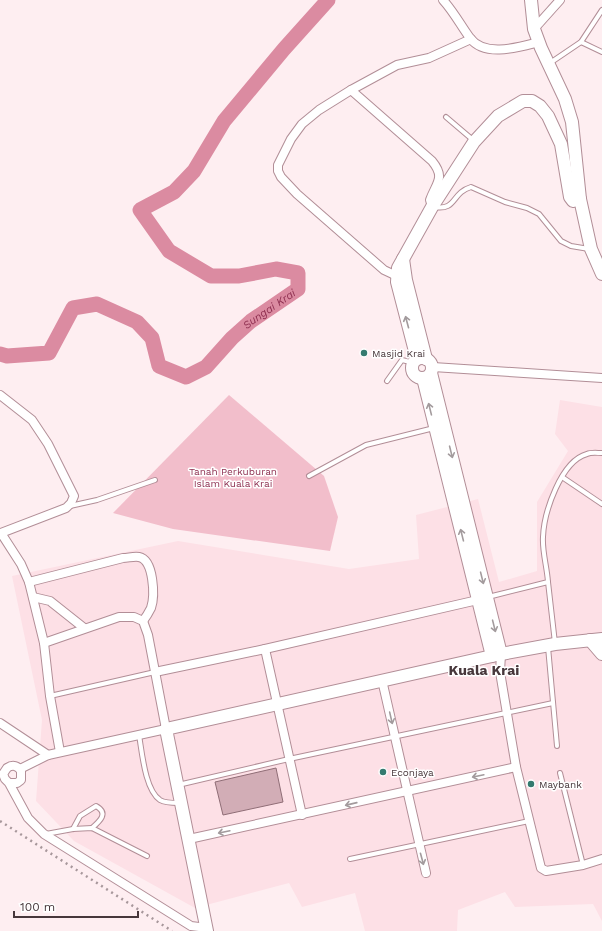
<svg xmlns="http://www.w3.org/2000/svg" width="602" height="931" font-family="'Work Sans',sans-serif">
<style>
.built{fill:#fde0e6}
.green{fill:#f2becb}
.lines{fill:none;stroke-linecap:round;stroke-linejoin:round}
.river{stroke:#db8ba1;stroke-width:15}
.building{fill:#d2adb6;stroke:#8f6d76}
.lane-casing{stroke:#b28e97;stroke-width:6}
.street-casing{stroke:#b28e97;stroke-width:10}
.secondary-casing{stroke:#b28e97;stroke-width:14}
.lane{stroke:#fff;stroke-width:4}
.street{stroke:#fff;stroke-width:8}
.secondary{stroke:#fff;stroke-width:12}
.rail{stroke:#a7979b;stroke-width:2.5;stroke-dasharray:2 4;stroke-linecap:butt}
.oneway{stroke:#a39b9d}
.poi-dot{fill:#347a6f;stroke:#fff;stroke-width:1.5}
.labels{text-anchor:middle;stroke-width:3;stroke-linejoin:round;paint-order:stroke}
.poi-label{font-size:10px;fill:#47373b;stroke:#fff;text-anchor:start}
.park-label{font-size:10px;fill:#8d2f50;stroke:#fff}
.water-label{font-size:11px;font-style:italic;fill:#8f3051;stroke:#fff}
.district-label{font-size:14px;font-weight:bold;fill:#47373b;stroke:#fff}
</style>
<rect width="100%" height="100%" fill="#feeef1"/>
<path class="built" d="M 560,400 L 602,407 L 602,921 L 593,904 L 515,907 L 505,892 L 458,910 L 457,931 L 365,931 L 355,893 L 302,907 L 289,883 L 195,908 L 74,841 L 36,801 L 42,720 L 12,576 L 178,541 L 349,569 L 419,559 L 416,515 L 478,499 L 499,582 L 537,571 L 537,502 L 568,451 L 555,434 Z"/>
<path class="green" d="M 229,395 L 324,476 L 338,517 L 330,551 L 173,529 L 113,513 Z"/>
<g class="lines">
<path class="river" id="s1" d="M 0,354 L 7,356 L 49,353 L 73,308 L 97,304 L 137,322 L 152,338 L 159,366 L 186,377 L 206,367 L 232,338 L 251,321 L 298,289 L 298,273 L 276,269 L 239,276 L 211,276 L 169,251 L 140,210 L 174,192 L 194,171 L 224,121 L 284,49 L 328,0"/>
</g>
<path class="building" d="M 276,768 L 283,802 L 223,815 L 215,782 Z"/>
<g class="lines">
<defs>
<g id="lane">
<path d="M 581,42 L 602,52"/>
<path d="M 550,63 L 581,42 L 602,10"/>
<path d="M 446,117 L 473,140"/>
<path d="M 434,207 C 457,211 451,193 471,187 L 505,202 L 527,208 L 539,214 L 561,241 L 571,246 L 589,249"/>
<path d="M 387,381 L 402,360 L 414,363"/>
<path d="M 309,476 L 366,445 L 434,428"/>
<path d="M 562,477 L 602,504"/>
<path d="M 70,506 L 97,500 L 155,480"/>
<path d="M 548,582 L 555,643"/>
<path d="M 488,597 L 548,582 C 547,567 542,551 543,537 C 544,512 561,461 587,454 C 591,452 597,453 602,453"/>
<path d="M 548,647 L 557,746"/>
<path d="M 50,696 L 155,672"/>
<path d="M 139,735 C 142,752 145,790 160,800 C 165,803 173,803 179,803"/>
<path d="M 560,773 L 583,865"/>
<path d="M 178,785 L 289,759 L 553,703"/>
<path d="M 73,829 L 80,816 L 96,806 C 109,813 100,821 92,828"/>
<path d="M 46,834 L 73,829 L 92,828 L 147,856"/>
<path d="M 350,859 L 529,821"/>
</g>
<g id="street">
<path d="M 443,0 C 454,12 461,26 470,38 C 485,58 519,47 539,42"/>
<path d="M 534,29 L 560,0"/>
<path d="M 351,90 L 432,161 C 446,178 436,183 430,200 L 432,207"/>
<path d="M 401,278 L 384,270 L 297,194 L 281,177 L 278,171 L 278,165 L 291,139 L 302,124 L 319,110 L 351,90 L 397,65 L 429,58 L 471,39"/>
<path d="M 433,367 L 602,378"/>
<path d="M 0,395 L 32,420 L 48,444 L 74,496 L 71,503 L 66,508 L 1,533 L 21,564 L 29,582 L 44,643 L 50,696 L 60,752"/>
<path d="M 29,582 L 123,558 C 128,558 134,556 139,557 C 154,560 155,596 151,608 C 149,612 146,617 143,621"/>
<path d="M 33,597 L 50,601 L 84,628"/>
<path d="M 265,649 L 302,815"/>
<path d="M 501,654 L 500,672 L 516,767 L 541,868 L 546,871 L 583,865 L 602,859"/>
<path d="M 155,672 L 265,649 L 482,599"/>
<path d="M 382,680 L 426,873"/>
<path d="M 0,723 L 48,755"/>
<path d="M 20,769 L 48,755 L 166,729 L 148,635 L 143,621 L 134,617 L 119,617 L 44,643"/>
<path d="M 9,783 L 17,783 L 21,780 L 21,771 C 18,766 13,764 7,768 L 3,774 L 5,779 L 9,783 L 28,818 L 44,834 L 191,926 L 207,928"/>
<path d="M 189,839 L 516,767"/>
</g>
<g id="secondary">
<path d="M 531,0 L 534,29 L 541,48 L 565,99 L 572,122 L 580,199 L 591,249 L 602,274"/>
<path d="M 403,259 L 406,280 L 426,359"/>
<circle cx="422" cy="368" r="10"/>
<path d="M 417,359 L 397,282 L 398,268 L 432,207 L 474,142 L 498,116 L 523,101 L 532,101 L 540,106 L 548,116 L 561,144 L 570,197 L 573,201 L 580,199"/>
<path d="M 431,373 L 501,654"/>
<path d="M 423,378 L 492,656"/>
<path d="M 590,640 L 602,654"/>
<path d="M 207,931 L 166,729 L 501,654 L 555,644 L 602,639"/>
</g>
</defs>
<use href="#lane" class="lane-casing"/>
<use href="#street" class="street-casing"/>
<use href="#secondary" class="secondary-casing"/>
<use href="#lane" class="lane"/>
<use href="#street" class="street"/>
<use href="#secondary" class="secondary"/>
<path class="rail" d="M 0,821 L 172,931"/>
</g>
<defs><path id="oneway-shaft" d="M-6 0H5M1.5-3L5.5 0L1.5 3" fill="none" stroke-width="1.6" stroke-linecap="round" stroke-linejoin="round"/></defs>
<g class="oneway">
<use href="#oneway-shaft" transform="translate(407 322) rotate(-105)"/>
<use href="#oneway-shaft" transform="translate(430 409) rotate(-104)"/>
<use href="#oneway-shaft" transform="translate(451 452) rotate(76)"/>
<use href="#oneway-shaft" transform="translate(462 535) rotate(-104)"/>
<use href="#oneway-shaft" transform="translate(482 578) rotate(76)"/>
<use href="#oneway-shaft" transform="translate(494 626) rotate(76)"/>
<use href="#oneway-shaft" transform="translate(391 718) rotate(77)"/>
<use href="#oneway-shaft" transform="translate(478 776) rotate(168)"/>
<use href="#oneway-shaft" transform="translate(351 804) rotate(167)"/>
<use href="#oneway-shaft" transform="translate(224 832) rotate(168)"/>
<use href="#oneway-shaft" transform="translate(422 859) rotate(75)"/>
</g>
<g class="poi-dot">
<circle cx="364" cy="353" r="4"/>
<circle cx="383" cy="772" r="4"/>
<circle cx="531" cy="784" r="4"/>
</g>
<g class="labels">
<g class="poi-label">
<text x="372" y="357">Masjid Krai</text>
<text x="391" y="776">Econjaya</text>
<text x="539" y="788">Maybank</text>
</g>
<g class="park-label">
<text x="233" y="475">Tanah Perkuburan<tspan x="233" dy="12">Islam Kuala Krai</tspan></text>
</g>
<g class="water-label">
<text dy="4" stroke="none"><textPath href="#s1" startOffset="357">Sungai Krai</textPath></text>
</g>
<g class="district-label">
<text x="484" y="675">Kuala Krai</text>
</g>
</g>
<path d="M14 911v6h124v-6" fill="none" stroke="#47373b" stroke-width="2"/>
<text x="20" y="911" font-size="12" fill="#47373b" stroke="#ffffff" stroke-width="3" paint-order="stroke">100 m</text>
</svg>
